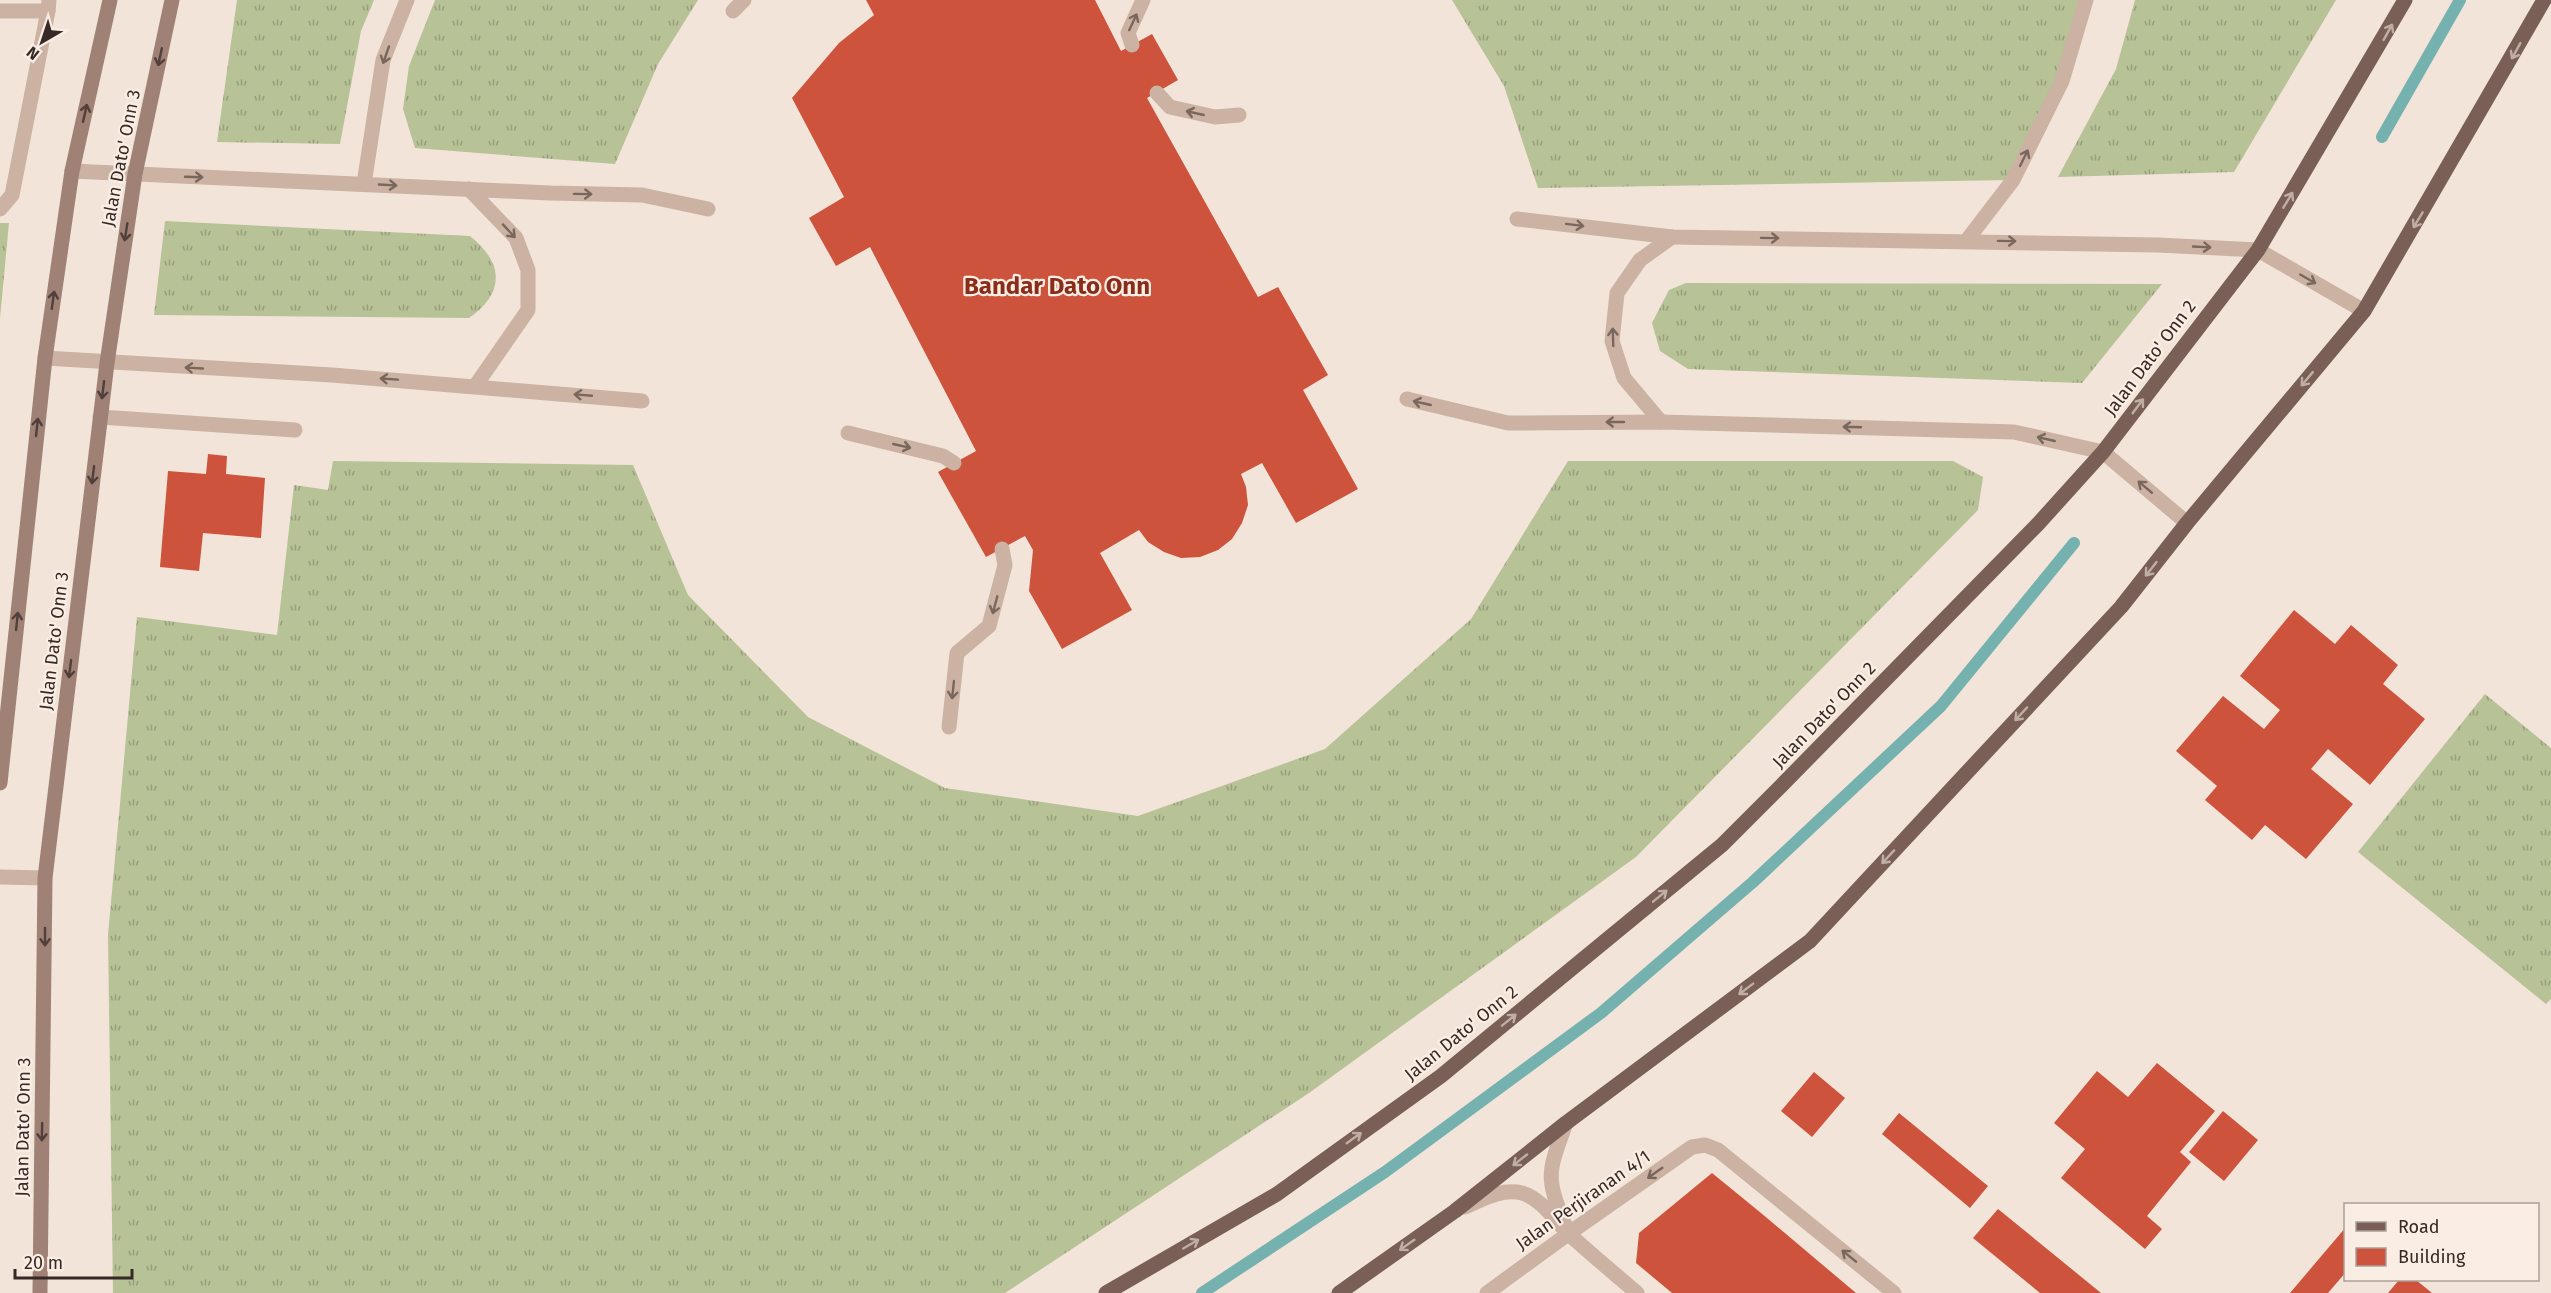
<svg xmlns="http://www.w3.org/2000/svg" width="2551" height="1293" font-family="'Fira Sans',sans-serif">
<style>
.grass{fill:url(#grass-tufts)}
.lines{fill:none;stroke-linecap:round;stroke-linejoin:round}
.stream{stroke:#75b1af;stroke-width:12}
.building{fill:#cd533c}
.service{stroke:#cbb2a3;stroke-width:15}
.minor{stroke:#cbb2a3;stroke-width:15}
.secondary{stroke:#9f8175;stroke-width:15}
.primary{stroke:#795f56;stroke-width:15}
.oneway{stroke:#79675e}
.oneway2{stroke:#c0aea4}
.oneway3{stroke:#503f3a}
.labels{text-anchor:middle;stroke-width:4.5;stroke-linejoin:round;paint-order:stroke}
.street-label{font-size:18px;fill:#362926;stroke:#faeee4}
.district-label{font-size:24px;font-weight:bold;fill:#892c1a;stroke:#faeee4}
</style>
<defs>
<pattern id="grass-tufts" width="24" height="20" patternUnits="userSpaceOnUse" patternTransform="scale(1.5)"><rect width="24" height="20" fill="#b7c297"/><path d="M3 7l-1-3M5 7V3M7 7l1-3M15 17l-1-3M17 17v-4M19 17l1-3" fill="none" stroke="#969e7b"/></pattern>
</defs>
<rect width="100%" height="100%" fill="#f2e4d8"/>
<g class="grass">
<path d="M 237,0 L 374,0 L 361,31 L 340,144 L 217,142 Z"/>
<path d="M 435,0 L 698,0 L 658,64 L 615,164 L 415,148 L 403,109 L 409,66 Z"/>
<path d="M 1452,0 L 2090,0 L 2067,70 L 2009,180 L 1538,188 L 1504,86 Z"/>
<path d="M 2135,0 L 2336,0 L 2234,172 L 2058,177 L 2116,69 Z"/>
<path d="M 165,221 L 470,236 C 504,263 505,293 469,318 L 154,315 Z"/>
<path d="M 0,223 L 9,223 L 0,318 Z"/>
<path d="M 1686,283 L 2162,284 L 2082,383 L 1688,369 L 1660,351 L 1652,323 L 1669,290 Z"/>
<path d="M 333,461 L 633,465 L 688,595 L 808,717 L 945,788 L 1138,816 L 1325,749 L 1471,619 L 1568,461 L 1953,461 L 1983,477 L 1978,510 L 1636,857 L 1309,1093 L 1005,1293 L 113,1293 L 108,935 L 137,617 L 277,635 L 294,485 L 328,490 Z"/>
<path d="M 2485,694 L 2551,748 L 2551,999 L 2546,1004 L 2358,852 Z"/>
</g>
<g class="lines">
<g class="stream">
<path d="M 2382,137 L 2460,0"/>
<path d="M 1202,1293 L 1385,1172 L 1601,1013 L 1753,882 L 1941,706 L 2074,543"/>
</g>
</g>
<g class="building">
<path d="M 866,0 L 1095,0 L 1121,51 L 1152,34 L 1178,80 L 1147,98 L 1258,297 L 1278,287 L 1328,375 L 1303,390 L 1358,489 L 1296,523 L 1262,463 L 1241,474 L 1246,487 L 1248,505 L 1242,523 L 1232,539 L 1218,550 L 1200,557 L 1181,558 L 1164,552 L 1148,542 L 1139,530 L 1100,553 L 1132,610 L 1062,649 L 1029,591 L 1033,550 L 1025,536 L 986,557 L 938,472 L 976,451 L 870,247 L 836,266 L 809,218 L 844,197 L 792,98 L 839,43 L 874,15 Z"/>
<path d="M 208,454 L 227,456 L 226,474 L 265,478 L 261,538 L 203,533 L 199,571 L 160,567 L 168,471 L 206,474 Z"/>
<path d="M 2294,610 L 2335,644 L 2351,625 L 2398,665 L 2383,684 L 2425,719 L 2370,785 L 2328,749 L 2311,769 L 2353,804 L 2306,859 L 2265,825 L 2252,840 L 2205,800 L 2217,786 L 2176,751 L 2223,696 L 2264,729 L 2280,710 L 2240,676 Z"/>
<path d="M 2157,1063 L 2215,1111 L 2180,1152 L 2191,1162 L 2147,1216 L 2162,1229 L 2145,1249 L 2061,1178 L 2085,1149 L 2054,1123 L 2097,1071 L 2128,1097 Z"/>
<path d="M 1814,1072 L 1845,1098 L 1812,1137 L 1781,1111 Z"/>
<path d="M 2223,1111 L 2258,1140 L 2224,1181 L 2189,1152 Z"/>
<path d="M 1899,1113 L 1988,1186 L 1970,1208 L 1882,1134 Z"/>
<path d="M 1712,1173 L 1761,1213 L 1856,1293 L 1672,1293 L 1636,1263 L 1639,1233 Z"/>
<path d="M 1998,1209 L 2101,1293 L 2040,1293 L 1973,1238 Z"/>
<path d="M 2346,1227 L 2346,1272 L 2328,1293 L 2290,1293 Z"/>
<path d="M 2399,1280 L 2416,1280 L 2432,1293 L 2388,1293 Z"/>
</g>
<g class="lines">
<g class="service">
<path d="M 733,11 L 744,0"/>
<path d="M 1132,45 L 1128,33 L 1143,0"/>
<path d="M 1157,93 L 1170,107 L 1215,117 L 1239,115"/>
<path d="M 72,171 L 550,193 L 642,195 L 708,209"/>
<path d="M 364,184 L 383,60 L 407,0"/>
<path d="M 469,189 L 516,238 L 528,270 L 528,310 L 476,385"/>
<path d="M 0,209 L 12,195 L 48,11"/>
<path d="M 1517,219 L 1672,237 L 2158,245 L 2258,250 L 2364,311"/>
<path d="M 1967,240 L 2013,180 L 2062,81 L 2086,0"/>
<path d="M 45,358 L 332,375 L 642,401"/>
<path d="M 1407,399 L 1508,423 L 1661,422 L 2014,432 L 2103,452 L 2187,523"/>
<path d="M 100,417 L 295,430"/>
<path d="M 1661,422 L 1624,378 L 1612,341 L 1617,293 L 1640,260 L 1672,237"/>
<path d="M 848,433 L 943,456 L 954,463"/>
<path d="M 949,727 L 957,653 L 989,626 L 1005,565 L 1002,549"/>
<path d="M 1568,1234 L 1692,1147 L 1705,1145 L 1718,1150 L 1894,1293"/>
</g>
<g class="minor">
<path d="M 0,11 L 48,11 L 49,0"/>
<path d="M 0,877 L 45,878"/>
<path d="M 1465,1207 C 1483,1199 1502,1188 1522,1193 C 1542,1199 1556,1222 1570,1235 C 1592,1255 1615,1274 1637,1293"/>
<path d="M 1565,1225 C 1545,1175 1548,1173 1566,1123"/>
<path d="M 1487,1293 L 1568,1234"/>
</g>
<g class="secondary">
<path d="M 0,783 L 45,358 L 72,171 L 110,0"/>
<path d="M 40,1293 L 45,878 L 107,363 L 135,174 L 172,0"/>
</g>
<g class="primary">
<path d="M 1106,1293 L 1277,1194 L 1441,1076 L 1722,845 L 1781,786 L 2038,524 L 2103,452 L 2258,250 L 2405,0"/>
<path d="M 1339,1293 L 1455,1211 L 1566,1123 L 1810,941 L 1863,884 L 2121,607 L 2187,523 L 2364,311 L 2544,0"/>
</g>
</g>
<defs><path id="oneway-shaft" d="M-6 0H5M1.5-3L5.5 0L1.5 3" fill="none" stroke-width="1.6" stroke-linecap="round" stroke-linejoin="round" transform="scale(1.5)"/></defs>
<g class="oneway">
<use href="#oneway-shaft" transform="translate(1133 22) rotate(-65)"/>
<use href="#oneway-shaft" transform="translate(386 55) rotate(109)"/>
<use href="#oneway-shaft" transform="translate(1195 113) rotate(-167)"/>
<use href="#oneway-shaft" transform="translate(2024 158) rotate(-64)"/>
<use href="#oneway-shaft" transform="translate(194 177) rotate(2)"/>
<use href="#oneway-shaft" transform="translate(388 185) rotate(3)"/>
<use href="#oneway-shaft" transform="translate(583 194) rotate(1)"/>
<use href="#oneway-shaft" transform="translate(1575 225) rotate(7)"/>
<use href="#oneway-shaft" transform="translate(509 231) rotate(47)"/>
<use href="#oneway-shaft" transform="translate(1770 238) rotate(1)"/>
<use href="#oneway-shaft" transform="translate(2007 241) rotate(1)"/>
<use href="#oneway-shaft" transform="translate(2202 247) rotate(3)"/>
<use href="#oneway-shaft" transform="translate(2308 279) rotate(30)"/>
<use href="#oneway-shaft" transform="translate(1613 337) rotate(-92)"/>
<use href="#oneway-shaft" transform="translate(194 368) rotate(-177)"/>
<use href="#oneway-shaft" transform="translate(389 379) rotate(-176)"/>
<use href="#oneway-shaft" transform="translate(583 395) rotate(-175)"/>
<use href="#oneway-shaft" transform="translate(1422 403) rotate(-167)"/>
<use href="#oneway-shaft" transform="translate(1615 422) rotate(180)"/>
<use href="#oneway-shaft" transform="translate(1852 427) rotate(-178)"/>
<use href="#oneway-shaft" transform="translate(2046 439) rotate(-167)"/>
<use href="#oneway-shaft" transform="translate(902 446) rotate(13)"/>
<use href="#oneway-shaft" transform="translate(2145 487) rotate(-140)"/>
<use href="#oneway-shaft" transform="translate(995 605) rotate(105)"/>
<use href="#oneway-shaft" transform="translate(953 690) rotate(96)"/>
<use href="#oneway-shaft" transform="translate(1655 1173) rotate(145)"/>
<use href="#oneway-shaft" transform="translate(1849 1256) rotate(-141)"/>
</g>
<g class="oneway2">
<use href="#oneway-shaft" transform="translate(2388 32) rotate(-61)"/>
<use href="#oneway-shaft" transform="translate(2516 51) rotate(119)"/>
<use href="#oneway-shaft" transform="translate(2288 200) rotate(-59)"/>
<use href="#oneway-shaft" transform="translate(2418 220) rotate(121)"/>
<use href="#oneway-shaft" transform="translate(2307 379) rotate(130)"/>
<use href="#oneway-shaft" transform="translate(2138 406) rotate(-53)"/>
<use href="#oneway-shaft" transform="translate(2151 569) rotate(128)"/>
<use href="#oneway-shaft" transform="translate(2021 714) rotate(133)"/>
<use href="#oneway-shaft" transform="translate(1888 857) rotate(133)"/>
<use href="#oneway-shaft" transform="translate(1660 896) rotate(-39)"/>
<use href="#oneway-shaft" transform="translate(1746 989) rotate(143)"/>
<use href="#oneway-shaft" transform="translate(1509 1020) rotate(-39)"/>
<use href="#oneway-shaft" transform="translate(1354 1138) rotate(-36)"/>
<use href="#oneway-shaft" transform="translate(1520 1160) rotate(142)"/>
<use href="#oneway-shaft" transform="translate(1191 1244) rotate(-30)"/>
<use href="#oneway-shaft" transform="translate(1407 1245) rotate(145)"/>
</g>
<g class="oneway3">
<use href="#oneway-shaft" transform="translate(160 57) rotate(102)"/>
<use href="#oneway-shaft" transform="translate(85 113) rotate(-77)"/>
<use href="#oneway-shaft" transform="translate(126 232) rotate(99)"/>
<use href="#oneway-shaft" transform="translate(53 300) rotate(-82)"/>
<use href="#oneway-shaft" transform="translate(103 390) rotate(97)"/>
<use href="#oneway-shaft" transform="translate(37 427) rotate(-84)"/>
<use href="#oneway-shaft" transform="translate(93 475) rotate(97)"/>
<use href="#oneway-shaft" transform="translate(17 621) rotate(-84)"/>
<use href="#oneway-shaft" transform="translate(70 669) rotate(97)"/>
<use href="#oneway-shaft" transform="translate(45 937) rotate(90)"/>
<use href="#oneway-shaft" transform="translate(42 1132) rotate(91)"/>
</g>
<g class="labels">
<g class="street-label">
<text transform="translate(121 158) rotate(-79)" y="6">Jalan Dato' Onn 3</text>
<text transform="translate(2150 358) rotate(-53)" y="6">Jalan Dato' Onn 2</text>
<text transform="translate(54 641) rotate(-83)" y="6">Jalan Dato' Onn 3</text>
<text transform="translate(1824 715) rotate(-46)" y="6">Jalan Dato' Onn 2</text>
<text transform="translate(1461 1033) rotate(-39)" y="6">Jalan Dato' Onn 2</text>
<text transform="translate(23 1127) rotate(-89)" y="6">Jalan Dato' Onn 3</text>
<text transform="translate(1583 1200) rotate(-35)" y="6">Jalan Perjiranan 4/1</text>
</g>
<g class="district-label">
<text x="1057" y="294">Bandar Dato Onn</text>
</g>
</g>
<rect x="2344" y="1203" width="195" height="78" fill="#faeee4" stroke="#ac9f98" stroke-width="1.5"/>
<rect x="2356" y="1222" width="30" height="9" fill="#795f56" stroke="#ac9f98" stroke-width="1.5"/>
<text x="2398" y="1233" font-size="18" fill="#362926">Road</text>
<rect x="2356" y="1248" width="30" height="18" fill="#cd533c" stroke="#ac9f98" stroke-width="1.5"/>
<text x="2398" y="1263" font-size="18" fill="#362926">Building</text>
<g transform="translate(42 42) rotate(219)" stroke="#faeee4" stroke-width="4.5" paint-order="stroke">
<path d="M0-4.5L10 22L0 15L-10 22Z" fill="#362926"/>
<text y="-9" font-size="16" font-weight="bold" text-anchor="middle" fill="#362926">N</text>
</g>
<path d="M15 1269v9h117v-9" fill="none" stroke="#362926" stroke-width="3"/>
<text x="24" y="1269" font-size="18" fill="#362926" stroke="#faeee4" stroke-width="4.5" paint-order="stroke">20 m</text>
</svg>
